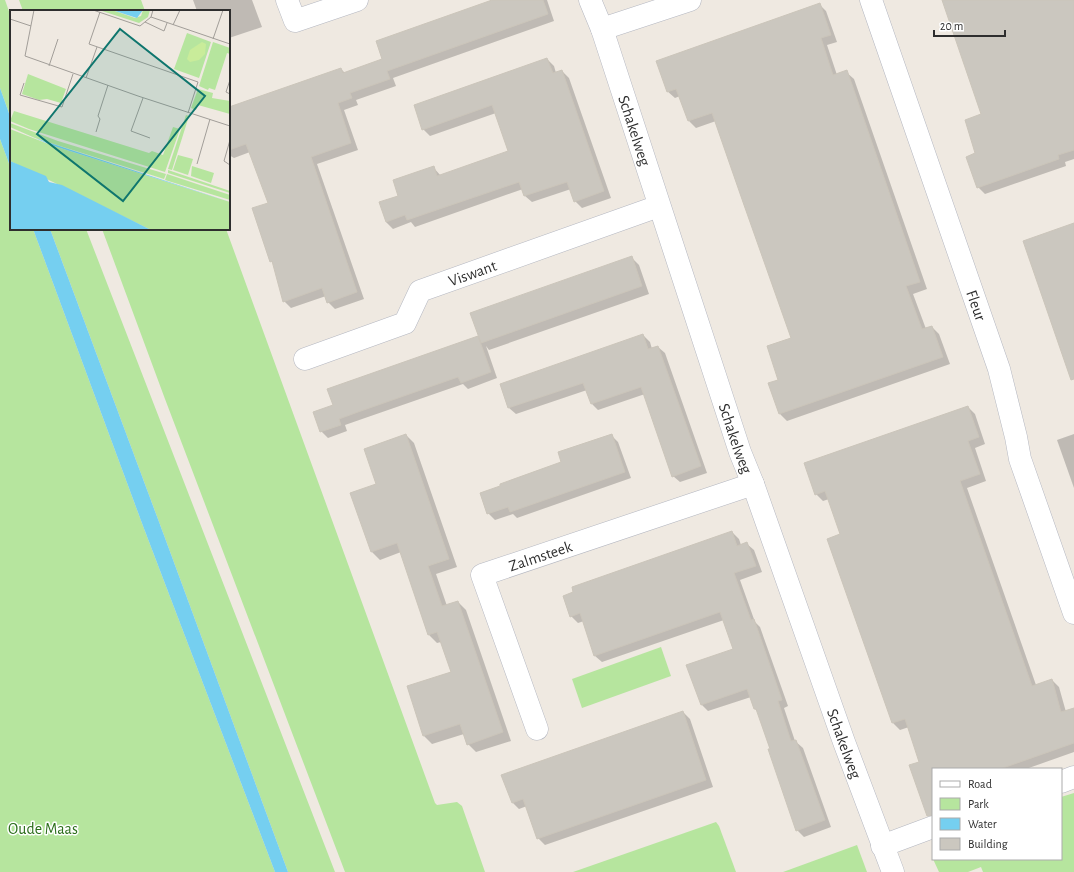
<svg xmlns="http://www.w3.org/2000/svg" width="1074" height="872" font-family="'Alegreya Sans',sans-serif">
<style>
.green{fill:#b6e59e}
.water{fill:#75cff0}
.shadow{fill:#0003}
.building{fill:#cbc7bf;stroke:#cbc5ba}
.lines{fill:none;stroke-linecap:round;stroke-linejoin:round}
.street-casing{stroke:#b4b7c1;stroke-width:23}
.street{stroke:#fff;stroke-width:22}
.labels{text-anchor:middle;stroke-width:3;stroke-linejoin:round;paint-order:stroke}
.street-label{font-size:16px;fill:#2e2e2e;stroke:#fff}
.park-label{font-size:16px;fill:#2c6e1b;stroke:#fff}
.inset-road{fill:none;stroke:#a29e99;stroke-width:1}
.view{fill:#0f766e;fill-opacity:0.15;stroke:#0f766e;stroke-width:2}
.inset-edge{fill:none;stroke:#2e2e2e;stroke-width:2}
</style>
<rect width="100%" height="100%" fill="#efe9e1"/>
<g class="green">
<path d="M 0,0 L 5,0 L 11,17 L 11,119 L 0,88 Z"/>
<path d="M 19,0 L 141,0 L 145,11 L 23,11 Z"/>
<path d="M 0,139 L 11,169 L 11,229 L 33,229 L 143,526 L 275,872 L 0,872 Z"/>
<path d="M 50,229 L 86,229 L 335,872 L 288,872 L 165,538 Z"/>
<path d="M 102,229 L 226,229 L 435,803 L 437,805 L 457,802 L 462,806 L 485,872 L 345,872 L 165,399 Z"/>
<path d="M 661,647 L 671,676 L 582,708 L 572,679 Z"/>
<path d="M 1074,793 L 1074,872 L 983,872 L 981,867 L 968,872 L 939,872 L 933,859 L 1061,859 L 1061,797 Z"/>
<path d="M 716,822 L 719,826 L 736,872 L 573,872 Z"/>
<path d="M 857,845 L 867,872 L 783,872 Z"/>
</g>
<g class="water">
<path d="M 0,88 L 11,119 L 11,169 L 0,139 Z"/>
<path d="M 33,229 L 50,229 L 165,538 L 288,872 L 275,872 L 143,526 Z"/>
</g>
<g class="shadow">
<path d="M 193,0 L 252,0 L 262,27 L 229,38 L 229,11 L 197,11 Z"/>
<path d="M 495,0 L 547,0 L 554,21 L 393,78 L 396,86 L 356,100 L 358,105 L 344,110 L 358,150 L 317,164 L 364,299 L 335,309 L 328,302 L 326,296 L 291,308 L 284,301 L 274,264 L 271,261 L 270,203 L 250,152 L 234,158 L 229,155 L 229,108 L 341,69 L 345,73 L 383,60 Z"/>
<path d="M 943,0 L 1074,0 L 1074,159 L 1065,162 L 1066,166 L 985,194 L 978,187 L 977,154 L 983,114 Z"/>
<path d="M 819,4 L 826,11 L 837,42 L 827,45 L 837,75 L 846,72 L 854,79 L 927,289 L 913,294 L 926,329 L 932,327 L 939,334 L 950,364 L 787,421 L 780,414 L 779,380 L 792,339 L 716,121 L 696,128 L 689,121 L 680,96 L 675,98 L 667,91 Z"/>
<path d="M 547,59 L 554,66 L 556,73 L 562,71 L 569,78 L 611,198 L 582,208 L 575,201 L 571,189 L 532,202 L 525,196 L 523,189 L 415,227 L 411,222 L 393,229 L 386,222 L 399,196 L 433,167 L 441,176 L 509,152 L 496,113 L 430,136 L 423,129 Z"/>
<path d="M 631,257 L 639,265 L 649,294 L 489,350 L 486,346 L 497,378 L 468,389 L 463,384 L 365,418 L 345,425 L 347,431 L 328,438 L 321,431 L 334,405 L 478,337 L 481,339 Z"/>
<path d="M 643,335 L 650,342 L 652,349 L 658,347 L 665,353 L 707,473 L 680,482 L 673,476 L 645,394 L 598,410 L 592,404 L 587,390 L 516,414 L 509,408 L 501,385 Z"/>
<path d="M 968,407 L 975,414 L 985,444 L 975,448 L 986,481 L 967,488 L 1036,685 L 1052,680 L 1059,687 L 1066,712 L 1074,710 L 1074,752 L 1026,769 L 933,769 L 933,802 L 909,727 L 900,730 L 893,723 L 842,535 L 829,499 L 823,501 L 816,494 Z"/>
<path d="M 1074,434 L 1074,488 L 1057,440 Z"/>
<path d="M 406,435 L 414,443 L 457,567 L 436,574 L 447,606 L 458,602 L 466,610 L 511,741 L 476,752 L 468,744 L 464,734 L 432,744 L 424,736 L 409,687 L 452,672 L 441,642 L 437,643 L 429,635 L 401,552 L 380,560 L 371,551 L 377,484 Z"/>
<path d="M 611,435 L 618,442 L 631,478 L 517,518 L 513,514 L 495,520 L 488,513 L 562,463 Z"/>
<path d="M 732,532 L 739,539 L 741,545 L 747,544 L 754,550 L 762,572 L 740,580 L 755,622 L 760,627 L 788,706 L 784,708 L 795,741 L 803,748 L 831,827 L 804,837 L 797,830 L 758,712 L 755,709 L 751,697 L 708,711 L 701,704 L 734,650 L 724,620 L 602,662 L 595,656 L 584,621 L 578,623 L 571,616 Z"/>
<path d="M 683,712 L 690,719 L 713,787 L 545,845 L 538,838 L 527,806 L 519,809 L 512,802 Z"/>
</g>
<g class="building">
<path d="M 492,0 L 543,0 L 548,14 L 387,71 L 390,79 L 350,93 L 352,98 L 338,103 L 351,143 L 311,157 L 357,292 L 327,303 L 322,288 L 283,302 L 272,261 L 270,262 L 252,208 L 268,203 L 246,144 L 229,150 L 229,107 L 341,68 L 343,73 L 382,59 L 376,41 Z"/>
<path d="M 942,0 L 1074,0 L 1074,150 L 1058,155 L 1059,159 L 977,188 L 966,157 L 975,153 L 965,120 L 981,114 Z"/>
<path d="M 820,3 L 831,35 L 821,38 L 833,75 L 847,70 L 920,282 L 906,286 L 922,329 L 932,326 L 943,357 L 779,414 L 768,383 L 778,380 L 767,346 L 791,338 L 744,205 L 712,113 L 688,121 L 676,89 L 667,92 L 656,61 Z"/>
<path d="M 547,58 L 553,73 L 562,70 L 604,191 L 574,202 L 567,182 L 524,196 L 519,182 L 407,220 L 405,215 L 386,222 L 379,202 L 398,196 L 393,180 L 434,166 L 437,176 L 508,151 L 492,105 L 422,130 L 414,105 Z"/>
<path d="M 1074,223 L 1074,379 L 1071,380 L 1023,241 Z"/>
<path d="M 632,256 L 642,286 L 481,343 L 470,313 Z"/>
<path d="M 643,334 L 648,349 L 658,346 L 701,466 L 672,477 L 641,387 L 591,404 L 583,383 L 508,408 L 500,384 Z"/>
<path d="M 478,336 L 491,372 L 461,383 L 458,377 L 358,412 L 339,419 L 341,425 L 320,432 L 313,412 L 333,405 L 327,389 Z"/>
<path d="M 968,406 L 979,437 L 968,441 L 980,474 L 960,481 L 1032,686 L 1052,679 L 1061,712 L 1074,708 L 1074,743 L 1000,769 L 933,769 L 933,815 L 927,816 L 909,765 L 919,762 L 905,719 L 892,723 L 827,539 L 840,534 L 825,491 L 815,495 L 804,463 Z"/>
<path d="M 406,434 L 449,559 L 428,566 L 442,606 L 458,601 L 503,732 L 467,745 L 460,724 L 423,736 L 407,686 L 451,672 L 437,632 L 428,635 L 397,543 L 371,552 L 350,493 L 376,484 L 364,449 Z"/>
<path d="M 612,434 L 625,472 L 510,512 L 508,507 L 487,514 L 480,493 L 500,486 L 500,484 L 561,462 L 558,452 Z"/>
<path d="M 732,531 L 737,546 L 747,542 L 756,566 L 734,573 L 751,620 L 754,619 L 782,700 L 778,701 L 791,741 L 796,740 L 825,820 L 796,831 L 768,749 L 770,749 L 756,709 L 754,709 L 747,689 L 701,705 L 686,665 L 733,649 L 720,612 L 594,656 L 580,613 L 570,617 L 563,596 L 573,592 L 572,587 Z"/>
<path d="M 683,711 L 706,780 L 537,839 L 523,799 L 512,803 L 501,775 Z"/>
</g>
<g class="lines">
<defs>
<g id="street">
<path d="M 287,0 L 295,21 L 357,0"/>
<path id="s1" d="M 590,0 L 602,29 L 740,452 L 753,484 L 844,742 L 893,872"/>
<path id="s2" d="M 871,0 L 999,369 L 1016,437 L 1020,459 L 1074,613"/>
<path d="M 602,29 L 690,0"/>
<path id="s3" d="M 305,359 L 405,323 L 420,291 L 659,206"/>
<path id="s4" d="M 537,729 L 482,575 L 753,484"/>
<path d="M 1061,782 L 1074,777"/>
<path d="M 882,846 L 933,827"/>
</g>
</defs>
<use href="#street" class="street-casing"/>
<use href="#street" class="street"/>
</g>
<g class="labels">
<g class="street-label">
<text dy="6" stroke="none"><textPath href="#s1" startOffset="138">Schakelweg</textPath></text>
<text dy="6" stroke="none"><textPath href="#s3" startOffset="197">Viswant</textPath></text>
<text dy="6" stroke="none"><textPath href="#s2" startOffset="323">Fleur</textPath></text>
<text dy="6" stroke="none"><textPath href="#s1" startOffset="462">Schakelweg</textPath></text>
<text dy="6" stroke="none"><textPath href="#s4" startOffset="225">Zalmsteek</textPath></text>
<text dy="6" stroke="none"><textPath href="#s1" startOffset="786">Schakelweg</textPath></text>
</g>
<g class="park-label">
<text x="43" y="834">Oude Maas</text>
</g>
</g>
<g transform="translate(10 10)">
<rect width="220" height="220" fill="#efe9e1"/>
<path d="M 89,0 L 102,0 L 125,8 L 131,6 L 133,0 L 140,0 L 138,7 L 129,13 ZM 177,23 L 201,32 L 189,68 L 164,59 ZM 203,32 L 220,38 L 220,44 L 217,43 L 205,80 L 199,78 L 198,80 L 189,76 ZM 18,64 L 56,79 L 51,93 L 37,89 L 29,90 L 12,84 ZM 188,79 L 203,83 L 202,88 L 220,91 L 220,104 L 188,95 L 186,100 L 181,98 ZM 4,101 L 139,143 L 142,141 L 153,145 L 163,117 L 170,119 L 155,162 L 19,119 L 0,111 ZM 176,105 L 179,106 L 162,160 L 158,159 ZM 0,113 L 48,131 L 156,164 L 154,169 L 25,128 L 0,117 ZM 0,119 L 41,135 L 220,192 L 220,220 L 141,220 L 0,151 ZM 168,145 L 183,149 L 178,165 L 163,160 ZM 182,156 L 204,163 L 201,173 L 181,166 ZM 158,160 L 220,181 L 220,183 L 158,163 ZM 157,164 L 220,185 L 220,190 L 155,170 Z" fill="#b6e59e"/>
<path d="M 192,32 L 196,34 L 195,44 L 189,50 L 180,52 L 177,49 L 180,40 Z" fill="#c9ec9a"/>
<path d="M 102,0 L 133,0 L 127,8 ZM 0,117 L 25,128 L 220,192 L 41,135 ZM 0,151 L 36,166 L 39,172 L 52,175 L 141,220 L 0,220 Z" fill="#75cff0"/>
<path class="inset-road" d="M 24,0 L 15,46 L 128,86 L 220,116M 83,0 L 130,16 L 141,7 L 143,0M 90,2 L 79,34 L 188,72 L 178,103M 141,7 L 220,34M 0,9 L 21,16M 135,12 L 154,21 L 157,13M 163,15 L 170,0M 203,29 L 213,0M 39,56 L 48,29M 76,68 L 87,37M 220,70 L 216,82 L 220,84M 14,73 L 10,85 L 52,97 L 63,64M 133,88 L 121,121 L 140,128M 86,122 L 90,109 L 88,106 L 98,75M 220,130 L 214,151 L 220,155M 187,154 L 200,109"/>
<path class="view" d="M 110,19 L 195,86 L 113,191 L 27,124 Z"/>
<rect width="220" height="220" class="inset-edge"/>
</g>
<rect x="932" y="768" width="130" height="92" fill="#ffffff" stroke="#ababab"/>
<rect x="940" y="781" width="20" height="6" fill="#ffffff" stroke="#ababab"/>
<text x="968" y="788" font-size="12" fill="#2e2e2e">Road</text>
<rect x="940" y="798" width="20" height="12" fill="#b6e59e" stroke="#ababab"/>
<text x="968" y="808" font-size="12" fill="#2e2e2e">Park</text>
<rect x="940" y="818" width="20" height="12" fill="#75cff0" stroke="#ababab"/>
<text x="968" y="828" font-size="12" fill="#2e2e2e">Water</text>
<rect x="940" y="838" width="20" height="12" fill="#cbc7bf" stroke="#ababab"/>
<text x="968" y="848" font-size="12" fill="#2e2e2e">Building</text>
<path d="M934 30v6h71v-6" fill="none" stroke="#2e2e2e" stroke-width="2"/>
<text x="940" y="30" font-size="12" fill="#2e2e2e" stroke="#ffffff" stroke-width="3" paint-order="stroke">20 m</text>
</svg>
